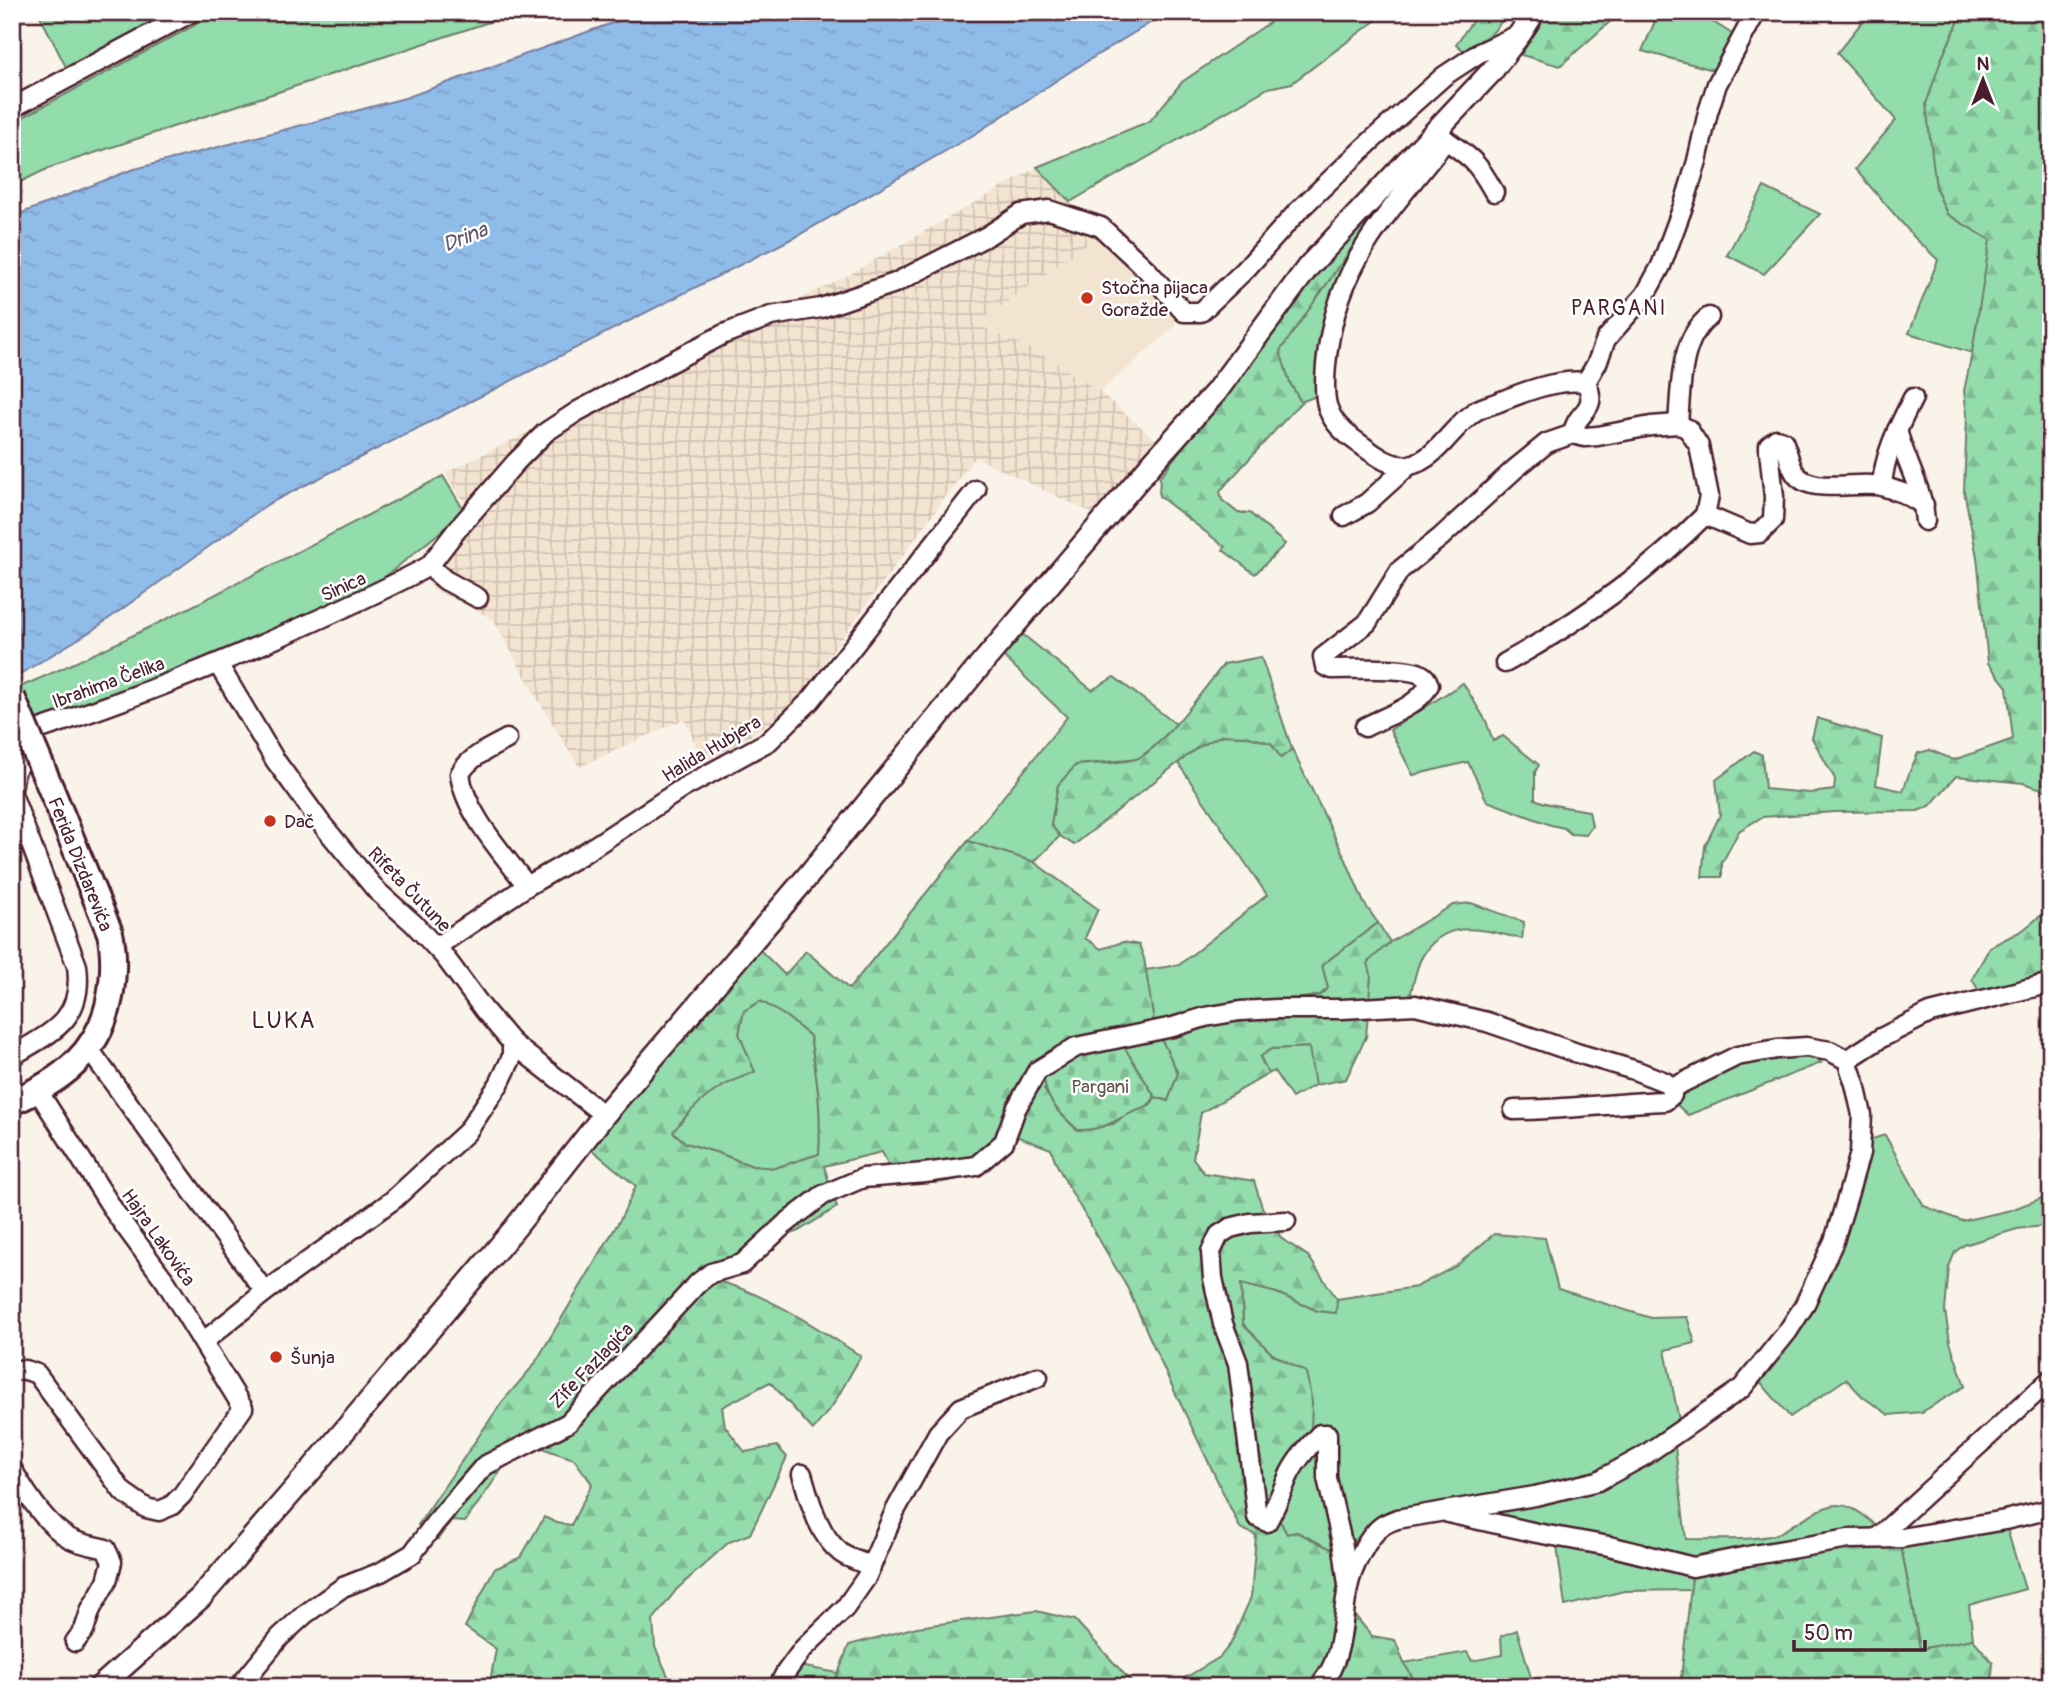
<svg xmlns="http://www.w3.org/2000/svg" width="2063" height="1699" font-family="Pangolin,sans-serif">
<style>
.built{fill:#f2e4d0}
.industrial{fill:url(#industrial-grid)}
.green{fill:#93dcab;stroke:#6e7e6b;stroke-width:2}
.forest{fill:url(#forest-firs);stroke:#6e7e6b;stroke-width:2;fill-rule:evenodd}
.cemetery{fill:url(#cemetery-stones);stroke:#6e7e6b;stroke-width:2}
.water{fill:url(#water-ripples);stroke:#747d9d;stroke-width:2}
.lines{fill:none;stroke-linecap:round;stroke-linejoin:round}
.minor-casing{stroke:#4a1f2b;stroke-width:23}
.tertiary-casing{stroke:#4a1f2b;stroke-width:26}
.secondary-casing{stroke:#4a1f2b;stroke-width:30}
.minor{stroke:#fff;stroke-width:18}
.tertiary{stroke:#fff;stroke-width:21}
.secondary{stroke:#fff;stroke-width:24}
.secondary-bridge-casing{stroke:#4a1f2b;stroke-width:30;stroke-linecap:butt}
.secondary-bridge{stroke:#fff;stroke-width:24}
.poi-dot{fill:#c8321e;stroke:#fff;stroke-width:2.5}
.labels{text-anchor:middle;stroke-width:5;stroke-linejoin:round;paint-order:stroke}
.poi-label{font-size:19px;fill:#4a1f2b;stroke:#fff;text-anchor:start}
.street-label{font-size:19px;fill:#4a1f2b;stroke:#fff}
.park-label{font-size:19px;fill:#605851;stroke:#fff}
.water-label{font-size:21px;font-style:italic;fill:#62566e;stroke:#fff}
.neighbourhood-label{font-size:21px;letter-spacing:2px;fill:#4a1f2b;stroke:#fff}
.quarter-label{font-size:23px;letter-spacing:2px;fill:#4a1f2b;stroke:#fff}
</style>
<defs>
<pattern id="industrial-grid" width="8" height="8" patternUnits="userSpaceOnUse" patternTransform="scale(1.75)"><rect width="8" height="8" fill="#f2e4d0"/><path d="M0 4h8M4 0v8" fill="none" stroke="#d1c3b3"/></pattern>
<pattern id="forest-firs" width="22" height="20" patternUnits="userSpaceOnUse" patternTransform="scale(1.75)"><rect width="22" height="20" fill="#93dcab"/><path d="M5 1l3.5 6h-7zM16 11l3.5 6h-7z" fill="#80bc93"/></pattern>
<pattern id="cemetery-stones" width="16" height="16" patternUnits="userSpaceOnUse" patternTransform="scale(1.75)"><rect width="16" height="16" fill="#93dcab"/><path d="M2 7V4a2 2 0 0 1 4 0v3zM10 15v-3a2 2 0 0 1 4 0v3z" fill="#80bc93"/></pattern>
<pattern id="water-ripples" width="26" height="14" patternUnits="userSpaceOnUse" patternTransform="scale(1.75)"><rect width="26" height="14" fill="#90bce9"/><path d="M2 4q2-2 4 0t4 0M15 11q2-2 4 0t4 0" fill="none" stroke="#7ea1c8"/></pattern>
</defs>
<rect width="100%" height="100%" fill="#f9f3ea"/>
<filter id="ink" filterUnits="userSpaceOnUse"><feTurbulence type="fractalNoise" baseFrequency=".0143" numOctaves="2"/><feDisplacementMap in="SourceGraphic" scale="14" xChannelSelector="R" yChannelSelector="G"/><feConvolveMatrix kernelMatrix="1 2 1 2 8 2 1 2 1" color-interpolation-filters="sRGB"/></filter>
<g filter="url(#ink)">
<path class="built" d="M 1100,235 L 1178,315 L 1174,327 L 1100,392 L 1054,361 L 1025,346 L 976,324 Z"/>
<path class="industrial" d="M 1037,167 L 1100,235 L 976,324 L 1025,346 L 1054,361 L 1100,392 L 1158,442 L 1096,515 L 975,457 L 789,710 L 705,765 L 684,719 L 579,767 L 537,698 L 493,619 L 435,590 L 431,587 L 416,563 L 469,510 L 445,473 L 847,276 Z"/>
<g class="green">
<path d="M 38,12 L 180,12 L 69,73 Z"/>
<path d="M 219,12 L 519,12 L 49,168 L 12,186 L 12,123 Z"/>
<path d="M 1285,12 L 1387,12 L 1292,83 L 1268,88 L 1070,202 L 1037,167 L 1150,121 L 1182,82 Z"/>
<path d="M 1479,12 L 1509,12 L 1493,32 L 1464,51 L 1456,44 Z"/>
<path d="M 1659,12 L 1697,12 L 1745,42 L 1729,74 L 1642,51 Z"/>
<path d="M 1870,12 L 1963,12 L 1941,60 L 1936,188 L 1947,214 L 1991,240 L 1972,353 L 1909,333 L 1938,260 L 1915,238 L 1855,169 L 1896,120 L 1837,53 Z"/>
<path d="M 1453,124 L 1455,137 C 1411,193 1360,247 1341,317 C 1335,341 1333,367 1329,391 L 1301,402 L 1290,383 L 1279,351 L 1391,192 Z"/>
<path d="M 1764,187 L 1820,214 L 1764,274 L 1727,255 Z"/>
<path d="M 443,476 L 465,512 L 365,593 L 218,655 L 34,722 L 20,687 C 165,625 303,548 443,476 Z"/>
<path d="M 1021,633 L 1092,690 L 1114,677 L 1176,724 L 1156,745 L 1138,759 L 1076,765 L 1058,786 L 1051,825 L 1060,836 L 1034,862 L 968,841 L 1067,717 L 1002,655 Z"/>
<path d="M 1463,683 L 1486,721 L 1493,741 L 1503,736 L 1539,765 L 1535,772 L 1535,799 C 1551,807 1571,807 1589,811 L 1592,826 L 1586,835 L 1571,834 L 1564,828 L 1551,825 L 1487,801 L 1468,762 L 1413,775 L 1390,730 Z"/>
<path d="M 1222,735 L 1246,736 L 1271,743 L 1281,757 L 1292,749 L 1346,860 L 1364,903 L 1378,923 L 1322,965 L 1328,988 L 1321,995 L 1154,1023 L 1178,1073 L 1168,1101 L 1155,1097 L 1121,1042 L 1098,1036 L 1103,1032 L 1153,1022 L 1145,970 L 1179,965 L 1267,895 L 1178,763 L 1198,747 Z"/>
<path d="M 1471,903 L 1524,922 L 1522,939 C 1482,929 1442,916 1420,961 C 1415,972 1413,987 1409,999 L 1368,1002 L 1371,975 L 1367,962 L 1390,942 L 1453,905 Z"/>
<path d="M 761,1001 L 787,1017 L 810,1036 C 817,1076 822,1114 819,1154 L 775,1168 L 752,1166 L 718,1153 L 686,1143 L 672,1132 L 701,1099 L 729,1081 L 754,1072 L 739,1034 L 743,1011 Z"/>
<path d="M 1310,1047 L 1315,1085 L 1292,1098 L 1274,1071 L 1268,1074 L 1260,1056 L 1271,1049 Z"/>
<path d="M 1794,1055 L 1817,1056 L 1821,1063 L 1688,1115 L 1676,1104 L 1681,1095 L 1735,1065 L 1773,1056 Z"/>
<path d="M 1885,1135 L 1924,1206 L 1962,1221 L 2011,1210 L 2042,1198 L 2051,1199 L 2051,1225 L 2017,1229 L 1964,1245 L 1955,1252 L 1949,1267 L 1945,1311 L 1950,1342 L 1965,1386 L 1922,1412 L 1889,1415 L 1863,1397 L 1846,1379 L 1790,1417 L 1758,1379 L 1792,1335 L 1869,1140 Z"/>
<path d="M 1494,1234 L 1545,1238 L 1558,1289 L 1651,1318 L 1687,1317 L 1695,1343 L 1665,1350 L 1683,1440 L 1675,1447 L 1686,1539 C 1713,1539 1749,1541 1774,1535 C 1782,1533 1790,1526 1798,1522 C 1836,1499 1845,1498 1879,1528 L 1873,1533 L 1698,1560 L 1440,1505 L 1385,1516 L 1370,1524 L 1362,1535 L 1337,1552 L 1297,1532 L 1287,1534 L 1272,1507 L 1306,1372 L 1272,1354 L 1243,1324 L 1241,1283 L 1277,1293 L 1318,1311 L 1335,1313 L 1337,1299 L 1416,1287 L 1456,1266 Z"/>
<path d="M 2007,1529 L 2025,1589 L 1969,1605 L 1973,1639 L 1920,1649 L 1901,1546 Z"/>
<path d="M 1557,1546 L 1602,1555 L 1692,1577 L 1691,1590 L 1624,1591 L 1565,1606 Z"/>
<path d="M 1517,1630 L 1534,1687 L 1418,1687 L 1404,1663 L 1467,1652 L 1472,1661 L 1502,1655 L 1501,1636 Z"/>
<path d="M 783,1663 L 838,1673 L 833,1687 L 769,1687 Z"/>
</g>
<g class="forest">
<path d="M 1548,12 L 1624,12 L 1612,20 L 1560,66 L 1521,55 Z"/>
<path d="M 1963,12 L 2051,12 L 2051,792 L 2023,783 L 1956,776 L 1930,806 L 1918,811 L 1835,812 L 1762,817 L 1739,831 L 1722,863 L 1722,877 L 1702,877 L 1705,846 L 1720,815 L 1716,780 L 1754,751 L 1762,755 L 1765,789 L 1810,793 L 1834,790 L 1835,779 L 1812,738 L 1817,718 L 1882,738 L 1876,785 L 1903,791 L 1910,771 L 1918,753 L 1930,750 L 1954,760 L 2013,739 L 2007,687 L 1988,663 L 1977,557 L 1964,491 L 1967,416 L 1964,391 L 1972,353 L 1990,240 L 1947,214 L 1936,188 L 1926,104 L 1941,60 Z"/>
<path d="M 1391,192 L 1280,351 L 1290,383 L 1301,402 L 1220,491 L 1222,500 L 1238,513 L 1250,513 L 1285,544 L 1255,574 L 1223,550 L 1225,547 L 1159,496 L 1160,477 L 1333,251 Z"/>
<path d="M 1261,657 L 1292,749 L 1281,758 L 1271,743 L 1246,736 L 1222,735 L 1198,747 L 1074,845 L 1060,836 L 1051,825 L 1058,785 L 1076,765 C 1095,763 1118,764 1136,759 C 1159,752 1207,685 1224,664 Z"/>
<path d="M 968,841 L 1034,862 L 1098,909 L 1085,938 L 1101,949 L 1123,942 L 1139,945 L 1144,958 L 1154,1022 L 1240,1001 L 1307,998 L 1320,995 L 1328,988 L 1322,965 L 1378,923 L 1390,942 L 1368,962 L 1371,975 L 1366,1037 L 1346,1079 L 1315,1085 L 1309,1047 L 1271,1049 L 1260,1057 L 1268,1074 L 1201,1113 L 1193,1158 L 1204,1173 L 1254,1181 L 1262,1207 L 1282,1239 L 1308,1256 L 1337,1299 L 1336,1313 L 1318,1311 L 1277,1293 L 1241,1284 L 1243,1324 L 1272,1354 L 1306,1372 L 1312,1402 L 1311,1431 L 1294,1457 L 1272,1507 L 1287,1534 L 1297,1532 L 1337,1552 L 1352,1612 L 1372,1636 L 1395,1640 L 1404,1663 L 1418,1687 L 1170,1687 L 1220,1657 L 1231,1643 L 1251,1597 L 1256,1535 L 1240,1528 L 1163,1367 L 1128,1289 L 1068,1186 L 1056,1163 L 1051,1149 L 1016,1136 C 1002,1161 971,1178 943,1182 C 928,1184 912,1183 898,1184 L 882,1152 L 824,1166 L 837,1207 L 797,1232 L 787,1235 L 756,1240 L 736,1259 L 715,1262 L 714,1280 C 768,1294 814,1326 861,1356 L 833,1405 L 813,1430 L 770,1382 L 722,1407 L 725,1426 L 745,1452 L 777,1446 L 787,1457 L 750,1534 L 729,1542 L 677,1589 L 653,1620 L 655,1647 L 673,1687 L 489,1687 L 496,1649 L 465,1627 L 494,1569 L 521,1557 L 544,1517 L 557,1523 L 571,1525 L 592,1484 L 574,1459 L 550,1451 L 523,1439 L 465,1522 L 451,1521 L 438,1539 L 418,1525 L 502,1402 L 534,1365 L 621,1218 L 636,1186 L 591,1149 L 631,1098 L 758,948 L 785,975 L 806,951 L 849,989 ZM 761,1001 L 787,1017 L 810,1036 C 817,1076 822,1114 819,1154 L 775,1168 L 752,1166 L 718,1153 L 686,1143 L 673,1132 C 696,1101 718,1085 755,1072 L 739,1034 L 744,1011 ZM 1153,1022 L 1178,1073 L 1168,1101 L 1155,1097 L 1150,1106 L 1127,1114 L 1113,1124 L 1077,1130 L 1058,1111 L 1044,1089 L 1103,1032 Z"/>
<path d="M 2051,904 L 2051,995 L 1987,1005 L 1972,979 L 1990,947 L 2023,930 L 2045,912 Z"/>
<path d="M 1855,1546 L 1901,1546 L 1920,1649 L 1973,1639 L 1993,1663 L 1991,1687 L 1680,1687 L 1692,1577 L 1748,1564 Z"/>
<path d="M 1036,1611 L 1075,1620 L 1136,1687 L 833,1687 L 849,1645 L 917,1627 Z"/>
</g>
<path class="cemetery" d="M 1121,1042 L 1155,1097 C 1148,1109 1138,1109 1127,1115 C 1109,1124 1099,1131 1078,1130 C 1061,1114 1045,1101 1044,1077 L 1074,1055 Z"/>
<path class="water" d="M 637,12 L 1168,12 L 1071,71 L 975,134 L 797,236 L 268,504 L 93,630 L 12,679 L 12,217 L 131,170 L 405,98 L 626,18 Z"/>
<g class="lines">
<defs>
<g id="minor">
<path d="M 12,108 L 192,12"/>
<path d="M 1436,130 L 1446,140 C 1387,216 1335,263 1326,365 C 1323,399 1324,418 1353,439 C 1369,450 1389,469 1410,465 C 1437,459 1452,427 1474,412 C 1481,407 1491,405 1499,402 C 1526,391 1557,379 1586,382 C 1600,413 1576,409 1573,434"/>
<path d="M 1446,140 C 1473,159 1478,163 1494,192"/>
<path d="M 1586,382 L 1597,363 L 1606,339 L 1645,295 L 1661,266 L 1685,201 L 1697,161 L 1708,112 L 1717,84 L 1756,12"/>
<path d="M 1678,424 C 1681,390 1679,339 1709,317"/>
<path d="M 1897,430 C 1905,461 1923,489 1925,521"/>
<path d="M 1882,486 L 1903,493 L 1924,505"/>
<path d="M 1344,516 L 1367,503 L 1408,466"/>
<path d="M 429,566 L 456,531 L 516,462 L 546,432 L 578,411 L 724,334 L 771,316 L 821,308 L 895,283 L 987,236 L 1021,214 L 1049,210 L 1101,227 L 1148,271 L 1184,312 L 1201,312 L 1245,270 L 1298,211 L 1371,141 L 1444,76 L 1479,53 L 1520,34"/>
<path d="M 1505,663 C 1577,623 1647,573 1705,515"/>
<path d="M 218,664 L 275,760 L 321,823 L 377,891 L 413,923 L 444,956 L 484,1010 L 512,1043 L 604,1115"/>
<path d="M 1365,727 C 1386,716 1418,707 1429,685 C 1427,679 1425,676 1418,673 C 1400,667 1354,669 1332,669 L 1325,666 L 1323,657 L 1367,623 L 1400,570 L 1441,537 L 1515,469 L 1547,443 L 1573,434 L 1585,437 L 1598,436 L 1651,426 L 1678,424 L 1688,429 L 1699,446 L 1709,496 L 1705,515 L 1750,534 L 1760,533 L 1773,520 L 1774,497 L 1769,450 L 1769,445 L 1776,439 L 1783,441 C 1788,451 1789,464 1795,473 C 1810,496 1858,480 1882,486 C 1884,454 1899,426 1913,398"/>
<path d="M 12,738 C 108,708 203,671 295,630 C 340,610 385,590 429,566 L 445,580 L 478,598"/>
<path d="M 507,739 C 490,748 469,757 460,774 C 465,814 504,854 527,886"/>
<path d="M 12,789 L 15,771 L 36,735"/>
<path d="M 12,794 L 77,966 C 84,1020 52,1032 12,1056"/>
<path d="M 436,947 L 527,886 L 581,855 L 683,788 L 769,741 L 811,700 L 976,490"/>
<path d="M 89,1049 L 265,1292"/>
<path d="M 1847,1060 L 1881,1038 L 1930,1013 L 2051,983"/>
<path d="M 1514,1110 C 1565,1110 1614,1103 1665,1101 L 1672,1095 L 1672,1088"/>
<path d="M 1286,1221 L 1250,1223 L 1230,1228 L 1219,1235 L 1211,1252 L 1213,1278 L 1223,1324 L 1238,1363 L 1257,1517 L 1267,1522 C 1276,1507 1282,1491 1289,1475 C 1296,1460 1309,1446 1320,1434 L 1327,1434 L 1327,1478 L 1343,1547 L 1348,1585"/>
<path d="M 203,1342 L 265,1292 L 393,1200 L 467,1132 L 499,1084 L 512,1057 L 512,1043"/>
<path d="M 12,1372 C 21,1367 29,1371 37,1374 L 123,1492 L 146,1508 L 159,1511 L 171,1506 L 182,1495 L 243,1408 L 166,1282 L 116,1214 L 38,1091"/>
<path d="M 12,1469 C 25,1492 46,1525 69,1538 C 79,1544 95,1546 106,1549 L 112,1562 L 107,1581 L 91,1609 L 84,1630 L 75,1642"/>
<path d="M 802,1474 C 810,1501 818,1535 841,1553 C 849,1559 862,1562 871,1566"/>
<path d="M 1448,1513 L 1537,1533 L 1609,1546 L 1693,1567 L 1748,1556 L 1849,1539 L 1902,1538 L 2005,1520 L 2051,1509"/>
<path d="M 1877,1538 L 2051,1379"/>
<path d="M 239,1687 L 280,1637 L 304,1615 L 343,1587 L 381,1572 L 412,1554 L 435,1523 L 484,1466 L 568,1423 L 698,1283 L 711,1273 L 742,1264 L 785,1224 L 823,1195 L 863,1178 L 925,1173 L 976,1166 L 1004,1142 L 1016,1109 L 1037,1071 L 1076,1047 L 1173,1027 L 1205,1017 L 1240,1011 L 1277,1009 L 1342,1009 L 1415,1005 L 1487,1022 L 1577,1053 L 1637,1071 L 1665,1082 L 1672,1088 L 1737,1056 L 1777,1049 L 1806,1047 L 1830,1051 L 1847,1060 L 1855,1084 L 1862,1115 L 1860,1153 L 1848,1195 L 1834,1241 L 1804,1306 L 1788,1331 L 1742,1388 L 1642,1457 L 1598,1481 L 1535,1496 L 1397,1519 C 1392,1521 1386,1523 1382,1526 C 1367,1537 1351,1570 1348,1588 C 1342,1615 1344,1643 1331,1669 C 1328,1675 1323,1681 1319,1687"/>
<path d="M 778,1687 L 786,1672 L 803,1649 L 845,1608 L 866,1578 L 895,1511 L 938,1433 L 961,1408 L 1038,1377"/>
</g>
<path id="tertiary" d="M 100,1687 L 200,1598 L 313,1468 L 515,1228 L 604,1115 L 807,877 L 973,674 L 1154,461 L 1216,392 L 1308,267 L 1492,71 L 1520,34 L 1534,12"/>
<path id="secondary" d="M 12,1102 C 62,1081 100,1052 110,997 C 114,974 115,955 110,933 L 51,789"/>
</defs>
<use href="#minor" class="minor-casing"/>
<use href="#tertiary" class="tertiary-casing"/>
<use href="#secondary" class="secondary-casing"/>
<use href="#minor" class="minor"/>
<use href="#tertiary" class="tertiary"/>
<use href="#secondary" class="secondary"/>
<defs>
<path id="secondary-bridge" d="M 12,697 L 51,789"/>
</defs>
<use href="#secondary-bridge" class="secondary-bridge-casing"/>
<use href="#secondary-bridge" class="secondary-bridge"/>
</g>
</g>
<g class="poi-dot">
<circle cx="1087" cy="298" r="7"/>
<circle cx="270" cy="821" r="7"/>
<circle cx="276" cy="1357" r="7"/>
</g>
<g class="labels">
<g class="poi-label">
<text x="1101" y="294">Stočna pijaca<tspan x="1101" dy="22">Goražde</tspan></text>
<text x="284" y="828">Dač</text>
<text x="290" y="1364">Šunja</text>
</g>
<g class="street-label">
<text transform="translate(343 586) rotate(-24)" y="7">Sinica</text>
<text transform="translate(108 682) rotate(-20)" y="7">Ibrahima Čelika</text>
<text transform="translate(711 748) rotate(-31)" y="7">Halida Hubjera</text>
<text transform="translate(81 864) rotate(68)" y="7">Ferida Dizdarevića</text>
<text transform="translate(410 889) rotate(46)" y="7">Rifeta Čutune</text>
<text transform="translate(159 1237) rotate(55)" y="7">Hajra Lakovića</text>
<text transform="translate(591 1365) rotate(-46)" y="7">Zife Fazlagića</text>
</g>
<g class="park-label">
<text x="1100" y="1093">Pargani</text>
</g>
<g class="water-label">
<text transform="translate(465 237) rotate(-22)" y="7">Drina</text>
</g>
<g class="neighbourhood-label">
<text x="1619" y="315">PARGANI</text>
</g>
<g class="quarter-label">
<text x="284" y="1028">LUKA</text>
</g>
</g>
<rect width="2063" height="1699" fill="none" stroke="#fff" stroke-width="42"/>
<rect x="21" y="21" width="2021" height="1657" fill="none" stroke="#4a1f2b" stroke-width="2.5" filter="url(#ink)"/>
<g transform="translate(1983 80)" stroke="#ffffff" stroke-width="5" paint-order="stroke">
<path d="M0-5L12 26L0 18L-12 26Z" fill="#4a1f2b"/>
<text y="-10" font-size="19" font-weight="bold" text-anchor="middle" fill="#4a1f2b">N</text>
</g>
<path d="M1794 1640v10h131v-10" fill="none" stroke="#4a1f2b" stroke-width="3.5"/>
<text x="1804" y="1640" font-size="21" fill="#4a1f2b" stroke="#ffffff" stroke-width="5" paint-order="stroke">50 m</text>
</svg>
